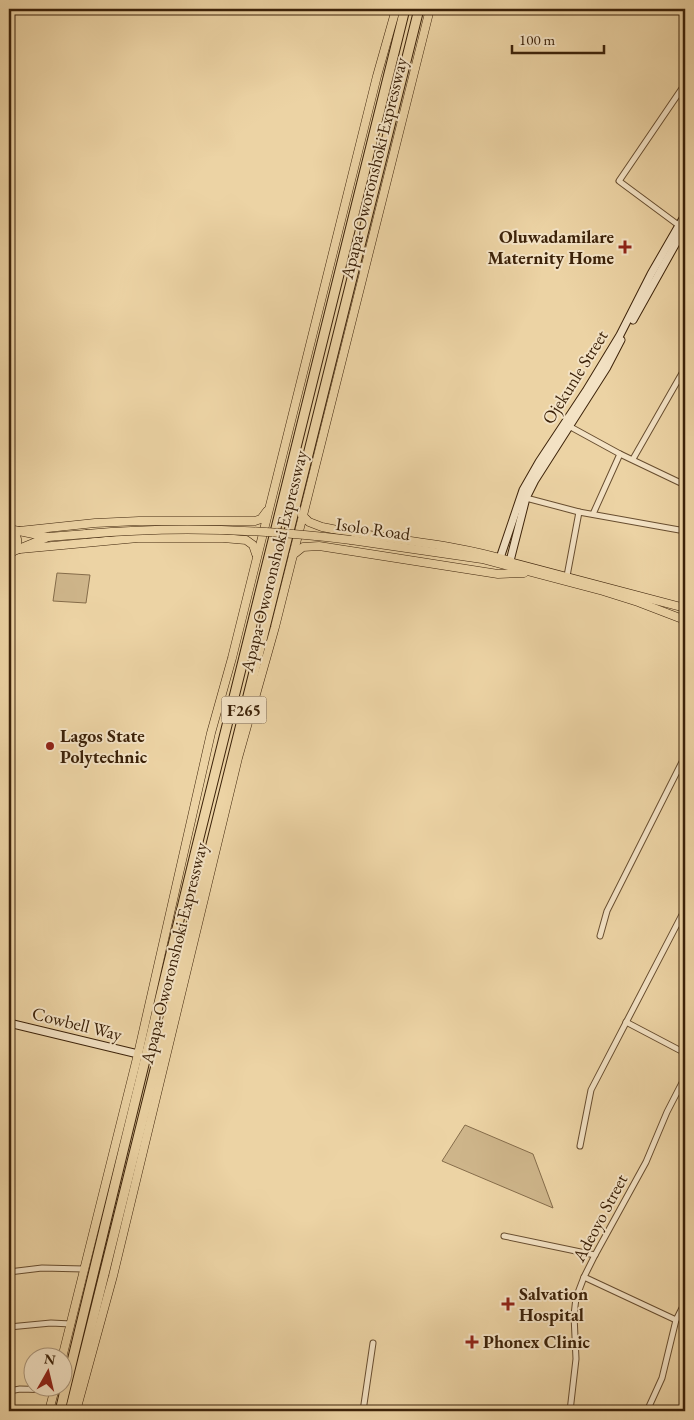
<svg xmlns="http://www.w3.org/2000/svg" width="694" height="1420" font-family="'EB Garamond',serif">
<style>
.green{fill:#ceb58a;stroke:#856c4a}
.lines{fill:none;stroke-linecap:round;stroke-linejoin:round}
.street-casing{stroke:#684e30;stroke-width:7}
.secondary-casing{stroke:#3c2209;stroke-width:9}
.primary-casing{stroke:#3c2209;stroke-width:9}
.highway-casing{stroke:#3c2209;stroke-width:11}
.street{stroke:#f3e2c4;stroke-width:5}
.secondary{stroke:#f3e2c4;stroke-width:7}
.primary{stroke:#ecd3a4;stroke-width:8}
.highway{stroke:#ecd3a4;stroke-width:9}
.primary-bridge-casing{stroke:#3c2209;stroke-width:9;stroke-linecap:butt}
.primary-bridge{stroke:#ecd3a4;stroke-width:8}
.poi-dot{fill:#8f2418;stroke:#f3e2c4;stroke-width:2}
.labels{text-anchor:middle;stroke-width:4;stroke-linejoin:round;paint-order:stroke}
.shield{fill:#f3e2c4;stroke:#735c41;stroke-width:1}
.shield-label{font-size:16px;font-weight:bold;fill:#3c2209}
.street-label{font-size:18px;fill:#3c2209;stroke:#f3e2c4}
.poi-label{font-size:18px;font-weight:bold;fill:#3c2209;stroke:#f3e2c4;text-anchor:start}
</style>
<rect width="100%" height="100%" fill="#ecd3a4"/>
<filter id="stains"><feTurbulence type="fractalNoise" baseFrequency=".004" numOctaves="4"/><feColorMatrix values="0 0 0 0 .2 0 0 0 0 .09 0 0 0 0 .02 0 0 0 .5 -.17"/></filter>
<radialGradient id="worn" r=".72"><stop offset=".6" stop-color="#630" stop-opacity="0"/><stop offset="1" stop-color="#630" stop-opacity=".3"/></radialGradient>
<g class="green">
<path d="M 57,573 L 90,575 L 86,603 L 53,601 Z"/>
<path d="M 465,1125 L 533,1154 L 553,1208 L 442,1161 Z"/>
</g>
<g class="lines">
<defs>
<g id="street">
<path d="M 681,227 L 619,181 L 685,84"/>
<path d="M 567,425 L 620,454 L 685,485"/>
<path d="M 633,459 L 685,368"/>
<path d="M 526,498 L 579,512 L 567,576"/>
<path d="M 579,512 L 685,531"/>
<path d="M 593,514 L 620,454"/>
<path d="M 600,936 L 607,911 L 685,756"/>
<path d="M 626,1022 L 685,1053"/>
<path d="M 580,1146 L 591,1090 L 685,909"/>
<path d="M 504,1236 L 595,1255"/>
<path d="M 9,1272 L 42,1268 L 84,1269"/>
<path d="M 584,1277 L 676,1320"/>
<path d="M 9,1327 L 51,1323 L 71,1324"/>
<path d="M 9,1391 L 20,1389 L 54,1390"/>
<path d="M 363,1411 L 373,1343"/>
<path d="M 570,1411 L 576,1359 L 574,1315 L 576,1298 L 584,1277 L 595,1255 L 646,1162 L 667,1112 L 685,1077"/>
<path d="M 647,1411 L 662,1378 L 676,1320 L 685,1302"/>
</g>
<g id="secondary">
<path d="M 633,320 L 685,227"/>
<path d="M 500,558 L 523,490 L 539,462 L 586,391 L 620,335 L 651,274 L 685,215"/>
<path d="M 510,561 L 526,498 L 535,480 L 607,367 L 621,340"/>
<path d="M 9,1023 L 138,1054"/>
</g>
<g id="primary">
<path d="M 302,515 L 309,522 L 322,527 C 384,540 448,542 510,561"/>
<path d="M 9,529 L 48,537 L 86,534"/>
<path d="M 11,530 C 18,536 19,543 14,551"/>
<path d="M 19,531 L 95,523 L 139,521 L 255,521 L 261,519 L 267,511"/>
<path d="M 351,540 L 482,559 L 603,591 L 638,602 L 685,620"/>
<path d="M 20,549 L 138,538 L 223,538 L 246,540 L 253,545 L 256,554"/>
<path d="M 9,553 L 48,537"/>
<path d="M 293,555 L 303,547 L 319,546 L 498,574 L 524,573"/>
<path d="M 506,561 L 685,608"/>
<path d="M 62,1358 L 138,1054 L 211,733 L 232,658 L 377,76 L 396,9"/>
<path d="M 49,1411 L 55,1388"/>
<path d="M 76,1411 L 113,1276 L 238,758 L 275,627 L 430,9"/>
</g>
<g id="highway">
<path d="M 60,1411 L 196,850 L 405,9"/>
<path d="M 70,1411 L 419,9"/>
</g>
</defs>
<use href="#street" class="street-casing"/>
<use href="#secondary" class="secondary-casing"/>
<use href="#primary" class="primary-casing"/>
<use href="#highway" class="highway-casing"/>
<use href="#street" class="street"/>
<use href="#secondary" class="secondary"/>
<use href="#primary" class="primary"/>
<use href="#highway" class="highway"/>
<defs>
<path id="primary-bridge" d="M 86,534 C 174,526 263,529 351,540"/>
</defs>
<use href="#primary-bridge" class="primary-bridge-casing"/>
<use href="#primary-bridge" class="primary-bridge"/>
</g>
<g class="poi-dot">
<path d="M622.5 239.5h5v5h5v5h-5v5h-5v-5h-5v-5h5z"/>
<circle cx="50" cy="746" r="5"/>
<path d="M505.5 1296.5h5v5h5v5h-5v5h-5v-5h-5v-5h5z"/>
<path d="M469.5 1334.5h5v5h5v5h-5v5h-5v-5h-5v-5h5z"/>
</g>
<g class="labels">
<rect class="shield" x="221.5" y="696.5" width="45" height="27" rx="4"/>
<g class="shield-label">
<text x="244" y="716">F265</text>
</g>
<g class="street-label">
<text transform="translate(374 168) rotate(-76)" y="6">Apapa-Oworonshoki Expressway</text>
<text transform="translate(575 377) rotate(-58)" y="6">Ojekunle Street</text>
<text transform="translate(373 529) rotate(8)" y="6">Isolo Road</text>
<text transform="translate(274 561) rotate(-76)" y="6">Apapa-Oworonshoki Expressway</text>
<text transform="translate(174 953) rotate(-76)" y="6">Apapa-Oworonshoki Expressway</text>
<text transform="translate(77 1024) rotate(14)" y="6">Cowbell Way</text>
<text transform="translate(600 1218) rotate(-62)" y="6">Adeoyo Street</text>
</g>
<g class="poi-label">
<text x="614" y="243" text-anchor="end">Oluwadamilare<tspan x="614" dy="21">Maternity Home</tspan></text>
<text x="60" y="742">Lagos State<tspan x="60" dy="21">Polytechnic</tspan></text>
<text x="519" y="1300">Salvation<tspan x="519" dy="21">Hospital</tspan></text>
<text x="483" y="1348">Phonex Clinic</text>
</g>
</g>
<rect width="694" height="1420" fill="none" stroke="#ecd3a4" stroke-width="30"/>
<rect x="10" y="10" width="674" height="1400" fill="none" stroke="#3c2209" stroke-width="2.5"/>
<rect x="15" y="15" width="664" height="1390" fill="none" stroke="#3c2209"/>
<g transform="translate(48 1372) rotate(8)"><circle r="24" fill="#f3e2c4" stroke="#aa9579"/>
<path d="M0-4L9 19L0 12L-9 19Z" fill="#8f2418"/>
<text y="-8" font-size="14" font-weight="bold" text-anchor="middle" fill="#3c2209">N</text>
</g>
<path d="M512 45v8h92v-8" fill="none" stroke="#3c2209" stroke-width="2.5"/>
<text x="519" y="45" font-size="15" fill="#3c2209" stroke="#f3e2c4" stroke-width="4" paint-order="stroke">100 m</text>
<rect width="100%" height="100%" filter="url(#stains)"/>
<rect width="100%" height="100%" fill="url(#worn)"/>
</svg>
